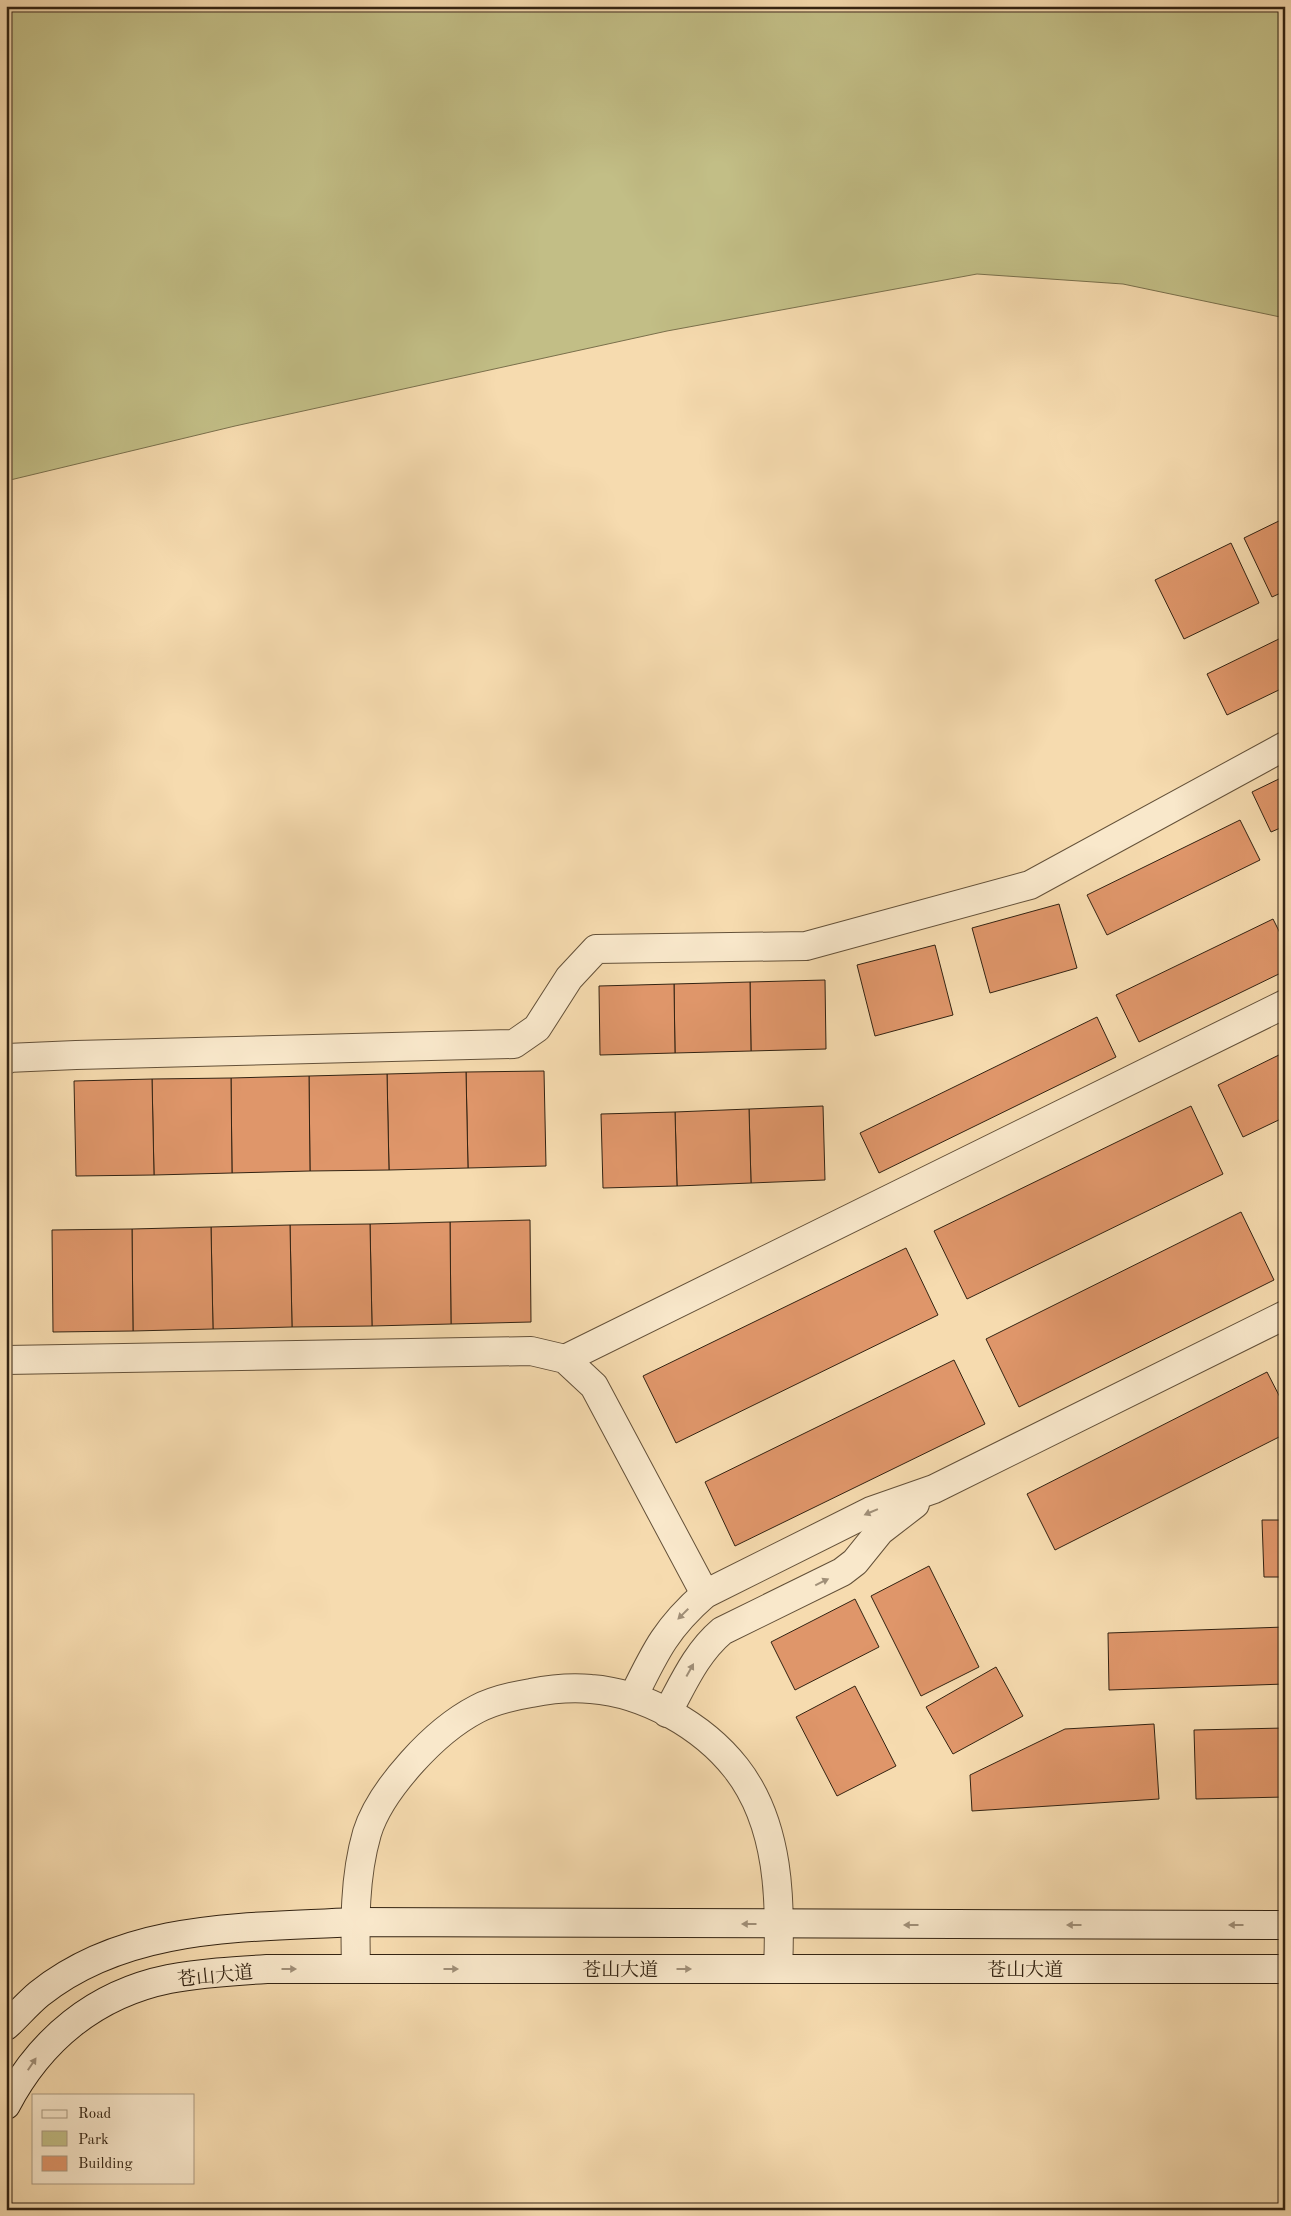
<svg xmlns="http://www.w3.org/2000/svg" width="1291" height="2216" font-family="'Old Standard TT','Noto Serif SC',serif">
<style>
.green{fill:#c2be86;stroke:#7a704c}
.building{fill:#df966a;stroke:#332312}
.lines{fill:none;stroke-linecap:round;stroke-linejoin:round}
.minor-casing{stroke:#645139;stroke-width:30}
.secondary-casing{stroke:#332312;stroke-width:30}
.minor{stroke:#f9e8cb;stroke-width:28}
.secondary{stroke:#f9e8cb;stroke-width:28}
.oneway{fill:#a08f78}
.labels{text-anchor:middle;stroke-width:4.5;stroke-linejoin:round;paint-order:stroke}
.street-label{font-size:19px;fill:#332312;stroke:#f9e8cb}
</style>
<rect width="100%" height="100%" fill="#f6dbaf"/>
<filter id="stains"><feTurbulence type="fractalNoise" baseFrequency=".004" numOctaves="4"/><feColorMatrix values="0 0 0 0 .2 0 0 0 0 .09 0 0 0 0 .02 0 0 0 .5 -.17"/></filter>
<radialGradient id="worn" r=".72"><stop offset=".6" stop-color="#630" stop-opacity="0"/><stop offset="1" stop-color="#630" stop-opacity=".3"/></radialGradient>
<path class="green" d="M 6,6 L 1285,6 L 1285,318 L 1123,284 L 977,274 L 667,331 L 235,426 L 6,481 Z"/>
<g class="building">
<path d="M 1285,518 L 1285,591 L 1272,597 L 1244,538 Z"/>
<path d="M 1231,543 L 1259,603 L 1184,639 L 1155,580 Z"/>
<path d="M 1285,636 L 1285,687 L 1227,715 L 1207,674 Z"/>
<path d="M 1285,776 L 1285,826 L 1271,832 L 1252,792 Z"/>
<path d="M 1240,820 L 1260,860 L 1107,935 L 1087,895 Z"/>
<path d="M 1059,904 L 1077,968 L 990,993 L 972,928 Z"/>
<path d="M 1273,919 L 1285,943 L 1285,971 L 1139,1042 L 1116,995 Z"/>
<path d="M 935,945 L 953,1015 L 875,1036 L 857,965 Z"/>
<path d="M 825,980 L 826,1049 L 751,1051 L 750,982 Z"/>
<path d="M 750,982 L 751,1051 L 675,1053 L 674,984 Z"/>
<path d="M 674,984 L 675,1053 L 600,1055 L 599,986 Z"/>
<path d="M 1097,1017 L 1116,1057 L 879,1173 L 860,1133 Z"/>
<path d="M 1285,1052 L 1285,1117 L 1243,1137 L 1218,1085 Z"/>
<path d="M 544,1071 L 546,1166 L 468,1168 L 466,1072 Z"/>
<path d="M 466,1072 L 468,1168 L 389,1170 L 387,1074 Z"/>
<path d="M 387,1074 L 389,1170 L 310,1171 L 309,1076 Z"/>
<path d="M 309,1076 L 310,1171 L 232,1173 L 231,1078 Z"/>
<path d="M 231,1078 L 232,1173 L 154,1175 L 152,1079 Z"/>
<path d="M 152,1079 L 154,1175 L 76,1176 L 74,1081 Z"/>
<path d="M 823,1106 L 825,1180 L 751,1183 L 749,1109 Z"/>
<path d="M 1191,1106 L 1223,1174 L 967,1299 L 934,1231 Z"/>
<path d="M 749,1109 L 751,1183 L 677,1186 L 675,1112 Z"/>
<path d="M 675,1112 L 677,1186 L 603,1188 L 601,1114 Z"/>
<path d="M 1241,1212 L 1274,1280 L 1019,1407 L 986,1339 Z"/>
<path d="M 530,1220 L 531,1322 L 451,1324 L 450,1222 Z"/>
<path d="M 450,1222 L 451,1324 L 372,1326 L 370,1224 Z"/>
<path d="M 370,1224 L 372,1326 L 292,1327 L 290,1225 Z"/>
<path d="M 290,1225 L 292,1327 L 213,1329 L 211,1227 Z"/>
<path d="M 211,1227 L 213,1329 L 133,1331 L 132,1229 Z"/>
<path d="M 132,1229 L 133,1331 L 53,1332 L 52,1230 Z"/>
<path d="M 906,1248 L 938,1315 L 676,1443 L 643,1376 Z"/>
<path d="M 954,1360 L 985,1424 L 735,1546 L 705,1482 Z"/>
<path d="M 1267,1372 L 1285,1407 L 1285,1434 L 1055,1550 L 1027,1494 Z"/>
<path d="M 1262,1520 L 1285,1520 L 1285,1577 L 1264,1577 Z"/>
<path d="M 929,1566 L 979,1667 L 921,1696 L 871,1596 Z"/>
<path d="M 855,1599 L 879,1647 L 795,1690 L 771,1642 Z"/>
<path d="M 1285,1627 L 1285,1684 L 1109,1690 L 1108,1633 Z"/>
<path d="M 996,1667 L 1023,1716 L 953,1754 L 926,1707 Z"/>
<path d="M 855,1686 L 896,1766 L 837,1796 L 796,1717 Z"/>
<path d="M 1154,1724 L 1159,1799 L 972,1811 L 970,1775 L 1065,1729 Z"/>
<path d="M 1285,1728 L 1285,1797 L 1196,1799 L 1194,1730 Z"/>
</g>
<g class="lines">
<defs>
<g id="minor">
<path d="M 6,1060 L 7,1058 L 76,1055 L 514,1044 L 537,1028 L 569,978 L 596,949 L 806,946 L 1030,885 L 1285,746"/>
<path d="M 565,1359 L 1285,1004"/>
<path d="M 6,1360 L 531,1351 L 565,1359 L 594,1386 L 705,1594"/>
<path d="M 633,1697 C 655,1652 666,1628 705,1594 L 871,1511 L 934,1489 L 1285,1315"/>
<path d="M 667,1713 C 683,1684 696,1653 722,1631 L 842,1572 L 855,1562 L 880,1531 L 915,1504"/>
<path d="M 356,1969 C 355,1924 354,1878 367,1833 C 375,1807 394,1782 412,1762 C 430,1742 452,1722 477,1709 C 494,1700 513,1696 531,1693 C 551,1689 571,1687 591,1689 C 645,1693 703,1726 736,1768 C 780,1824 781,1902 778,1969"/>
</g>
<g id="secondary">
<path d="M 6,2026 C 17,2016 27,2004 39,1994 C 128,1923 246,1928 354,1922 L 1285,1925"/>
<path d="M 6,2105 C 40,2040 95,1994 169,1979 C 201,1973 234,1971 267,1969 L 1285,1969"/>
</g>
</defs>
<use href="#minor" class="minor-casing"/>
<use href="#secondary" class="secondary-casing"/>
<use href="#minor" class="minor"/>
<use href="#secondary" class="secondary"/>
</g>
<defs><path id="oneway-solid" d="M-6-.8H1V-3.2L6.5 0L1 3.2V.8H-6Z" transform="scale(1.25)"/></defs>
<g class="oneway">
<use href="#oneway-solid" transform="translate(871 1512) rotate(157)"/>
<use href="#oneway-solid" transform="translate(822 1582) rotate(-26)"/>
<use href="#oneway-solid" transform="translate(683 1614) rotate(135)"/>
<use href="#oneway-solid" transform="translate(690 1670) rotate(-61)"/>
<use href="#oneway-solid" transform="translate(749 1924) rotate(-180)"/>
<use href="#oneway-solid" transform="translate(911 1925) rotate(-180)"/>
<use href="#oneway-solid" transform="translate(1074 1925) rotate(-180)"/>
<use href="#oneway-solid" transform="translate(1236 1925) rotate(-180)"/>
<use href="#oneway-solid" transform="translate(289 1969)"/>
<use href="#oneway-solid" transform="translate(451 1969)"/>
<use href="#oneway-solid" transform="translate(684 1969)"/>
<use href="#oneway-solid" transform="translate(32 2064) rotate(-56)"/>
</g>
<g class="labels">
<g class="street-label">
<text x="620" y="1976">苍山大道</text>
<text x="1025" y="1976">苍山大道</text>
<text transform="translate(215 1975) rotate(-6)" y="7">苍山大道</text>
</g>
</g>
<rect width="1291" height="2216" fill="none" stroke="#f6dbaf" stroke-width="25"/>
<rect x="8" y="8" width="1276" height="2201" fill="none" stroke="#332312" stroke-width="2.5"/>
<rect x="12" y="12" width="1266" height="2191" fill="none" stroke="#332312"/>
<rect x="32" y="2094" width="162" height="90" fill="#f9e8cb" stroke="#aa9981"/>
<rect x="42" y="2110" width="25" height="8" fill="#f9e8cb" stroke="#aa9981"/>
<text x="78" y="2118" font-size="15" fill="#332312">Road</text>
<rect x="42" y="2131" width="25" height="15" fill="#c2be86" stroke="#aa9981"/>
<text x="78" y="2144" font-size="15" fill="#332312">Park</text>
<rect x="42" y="2156" width="25" height="15" fill="#df966a" stroke="#aa9981"/>
<text x="78" y="2168" font-size="15" fill="#332312">Building</text>
<rect width="100%" height="100%" filter="url(#stains)"/>
<rect width="100%" height="100%" fill="url(#worn)"/>
</svg>
